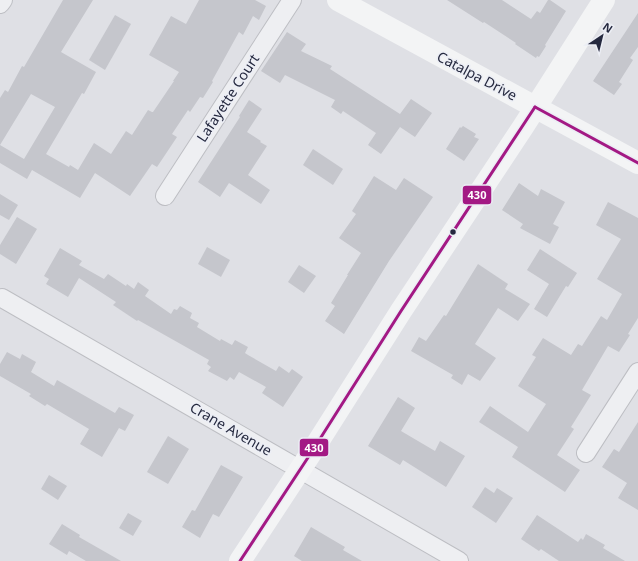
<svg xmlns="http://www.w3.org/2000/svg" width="638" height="561" font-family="'Noto Sans',sans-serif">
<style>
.building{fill:#c5c6cc;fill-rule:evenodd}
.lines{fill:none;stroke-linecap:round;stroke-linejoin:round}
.street-casing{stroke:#bdbec3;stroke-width:20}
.street{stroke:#eeeff2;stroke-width:18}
.secondary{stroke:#f3f4f5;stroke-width:22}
.bus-1-casing{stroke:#eceef5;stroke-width:6}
.bus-1{stroke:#a31984;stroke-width:3}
.bus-dot{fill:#25293f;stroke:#eceef5;stroke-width:1.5}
.labels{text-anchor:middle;stroke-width:3;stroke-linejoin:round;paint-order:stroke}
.street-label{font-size:14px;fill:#25293f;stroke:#eceef5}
.line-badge{stroke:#eceef5;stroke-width:1.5}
.badge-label{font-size:11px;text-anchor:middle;font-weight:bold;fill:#fff}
</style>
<rect width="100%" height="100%" fill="#dfe0e5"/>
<g class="building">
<path d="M 63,0 L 93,0 L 61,52 L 96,72 L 84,94 L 82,93 L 46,154 L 69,167 L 70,165 L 78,170 L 94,143 L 111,154 L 126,131 L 132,135 L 148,110 L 152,112 L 153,112 L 174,81 L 173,81 L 179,72 L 149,55 L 171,16 L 186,24 L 199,0 L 255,0 L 266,6 L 259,20 L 253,16 L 243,35 L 239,32 L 212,81 L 213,82 L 203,98 L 200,97 L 190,112 L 188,110 L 172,134 L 177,137 L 157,167 L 152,164 L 130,196 L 95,173 L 80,198 L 32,170 L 27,179 L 0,163 L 0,98 L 5,90 L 8,92 L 22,66 L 24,67 ZM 31,94 L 55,107 L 24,159 L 0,145 Z"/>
<path d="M 447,0 L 502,0 L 531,19 L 537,11 L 540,13 L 548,0 L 550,0 L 566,11 L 545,45 L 546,46 L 539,57 L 537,56 L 536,58 L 515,44 L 516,43 L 484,22 L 483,23 Z"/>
<path d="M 638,13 L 638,47 L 630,58 L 633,60 L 619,82 L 622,84 L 614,95 L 593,81 Z"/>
<path d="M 115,15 L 131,24 L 105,70 L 89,60 Z"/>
<path d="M 287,32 L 306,44 L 301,51 L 332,66 L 330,69 L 400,114 L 411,99 L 432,113 L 415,137 L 400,127 L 381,154 L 368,145 L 376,133 L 343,111 L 341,114 L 331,107 L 335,100 L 285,75 L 280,83 L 261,71 Z"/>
<path d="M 249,100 L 262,109 L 247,132 L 261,141 L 260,142 L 267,146 L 248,175 L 270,190 L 261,204 L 229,183 L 220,197 L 198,182 L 240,117 L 239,116 Z"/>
<path d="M 463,126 L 476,134 L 474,137 L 479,139 L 464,161 L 446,149 L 460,127 L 461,128 Z"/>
<path d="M 313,149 L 343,169 L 333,185 L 303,165 Z"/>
<path d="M 374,176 L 396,190 L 404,178 L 433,197 L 389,261 L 344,334 L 325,321 L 335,306 L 331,303 L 348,275 L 347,275 L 361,253 L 339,238 L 356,214 L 352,211 Z"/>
<path d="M 519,183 L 538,196 L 541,189 L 565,202 L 553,224 L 559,227 L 550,244 L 520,228 L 523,224 L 502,210 Z"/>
<path d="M 0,194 L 18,205 L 9,220 L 0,215 Z"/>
<path d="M 608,202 L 638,218 L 638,318 L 628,334 L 630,335 L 619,352 L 608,346 L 582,390 L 591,395 L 571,427 L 574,429 L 557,455 L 580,470 L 565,492 L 512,457 L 518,447 L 479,422 L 490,406 L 528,432 L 546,404 L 518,386 L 536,357 L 532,355 L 543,338 L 571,355 L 578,344 L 582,346 L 601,316 L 607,320 L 622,294 L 597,279 L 621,239 L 596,225 Z"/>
<path d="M 17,217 L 37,229 L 16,264 L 0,254 L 0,245 Z"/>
<path d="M 207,247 L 230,260 L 221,277 L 198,264 Z"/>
<path d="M 60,248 L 82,261 L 79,265 L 104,279 L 108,274 L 126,286 L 127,284 L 134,289 L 138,282 L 149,290 L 145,296 L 171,314 L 174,309 L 177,310 L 180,306 L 192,313 L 190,318 L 199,323 L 197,327 L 220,341 L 221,339 L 232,345 L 235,340 L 248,347 L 245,353 L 248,355 L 276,371 L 279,366 L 289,373 L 292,369 L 303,377 L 283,407 L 262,393 L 266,387 L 239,372 L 234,380 L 230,377 L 227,381 L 208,371 L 211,367 L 207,364 L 209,360 L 138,320 L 137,321 L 113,305 L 116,302 L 79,278 L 68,297 L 46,284 L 49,279 L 44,276 Z"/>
<path d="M 540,249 L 577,273 L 568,287 L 566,286 L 547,317 L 534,309 L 549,284 L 527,270 Z"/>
<path d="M 478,264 L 508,284 L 505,289 L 530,304 L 518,321 L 498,308 L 475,344 L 496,358 L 480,381 L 468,374 L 462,385 L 451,378 L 453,375 L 411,351 L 419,337 L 426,341 L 444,315 L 446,316 Z"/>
<path d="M 299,265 L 316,276 L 304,293 L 288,282 Z"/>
<path d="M 7,352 L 20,359 L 22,354 L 36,362 L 31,372 L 54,386 L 57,380 L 115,413 L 119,407 L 134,415 L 125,431 L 119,428 L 102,457 L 80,444 L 89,429 L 47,404 L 45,406 L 29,396 L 31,394 L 0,376 L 0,364 Z"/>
<path d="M 398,397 L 415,408 L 401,431 L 435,451 L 440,441 L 465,456 L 446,487 L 403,460 L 400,465 L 368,446 Z"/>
<path d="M 638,422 L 638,510 L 618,498 L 627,483 L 602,467 L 614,449 L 619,452 Z"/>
<path d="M 168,436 L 189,449 L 168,484 L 147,472 Z"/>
<path d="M 221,465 L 243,477 L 219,517 L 213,514 L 200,538 L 182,527 L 192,510 L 195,511 Z"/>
<path d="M 49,475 L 67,486 L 58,500 L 41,489 Z"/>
<path d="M 485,487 L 494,493 L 497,488 L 513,498 L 496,523 L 472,507 Z"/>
<path d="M 128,513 L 142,521 L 133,536 L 119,528 Z"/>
<path d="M 537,515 L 578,542 L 581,538 L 583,540 L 586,534 L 605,545 L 603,548 L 625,561 L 559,561 L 541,549 L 539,551 L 521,539 Z"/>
<path d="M 62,524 L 80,535 L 79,537 L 121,561 L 86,561 L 69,551 L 67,555 L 49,544 Z"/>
<path d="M 311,527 L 345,547 L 343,550 L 362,561 L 302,561 L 294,556 Z"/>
</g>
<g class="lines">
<defs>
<g id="street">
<path d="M 0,4 L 3,0"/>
<path d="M 165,196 L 292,0"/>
<path d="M 2,298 L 459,561"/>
<path d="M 586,453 L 638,372"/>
</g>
</defs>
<use href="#street" class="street-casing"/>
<use href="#street" class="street"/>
<g class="secondary">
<path d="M 338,0 L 638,163"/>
<path d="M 240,561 L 311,453 L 401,311 L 523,127 L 604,0"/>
</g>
<defs>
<g id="bus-1">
<path d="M 535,107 L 638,163"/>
<path d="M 240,561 L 311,453 L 401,311 L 535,107"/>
</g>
</defs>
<use href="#bus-1" class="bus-1-casing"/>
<use href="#bus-1" class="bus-1"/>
</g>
<circle class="bus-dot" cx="453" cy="232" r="3.5"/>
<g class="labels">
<g class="street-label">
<text transform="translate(477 76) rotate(28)" y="5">Catalpa Drive</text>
<text transform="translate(228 98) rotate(-57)" y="5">Lafayette Court</text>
<text transform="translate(231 429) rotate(30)" y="5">Crane Avenue</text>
</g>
</g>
<g class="line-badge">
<rect x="462" y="185" width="30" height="20" rx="4" fill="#a31984"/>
<rect x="299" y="438" width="30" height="19" rx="4" fill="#a31984"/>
</g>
<g class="badge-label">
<text x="477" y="199">430</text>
<text x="314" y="452">430</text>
</g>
<g transform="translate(602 36) rotate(35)" stroke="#eceef5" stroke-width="3" paint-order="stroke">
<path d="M0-3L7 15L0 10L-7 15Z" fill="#25293f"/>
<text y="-6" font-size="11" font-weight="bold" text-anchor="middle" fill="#25293f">N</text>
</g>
</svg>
